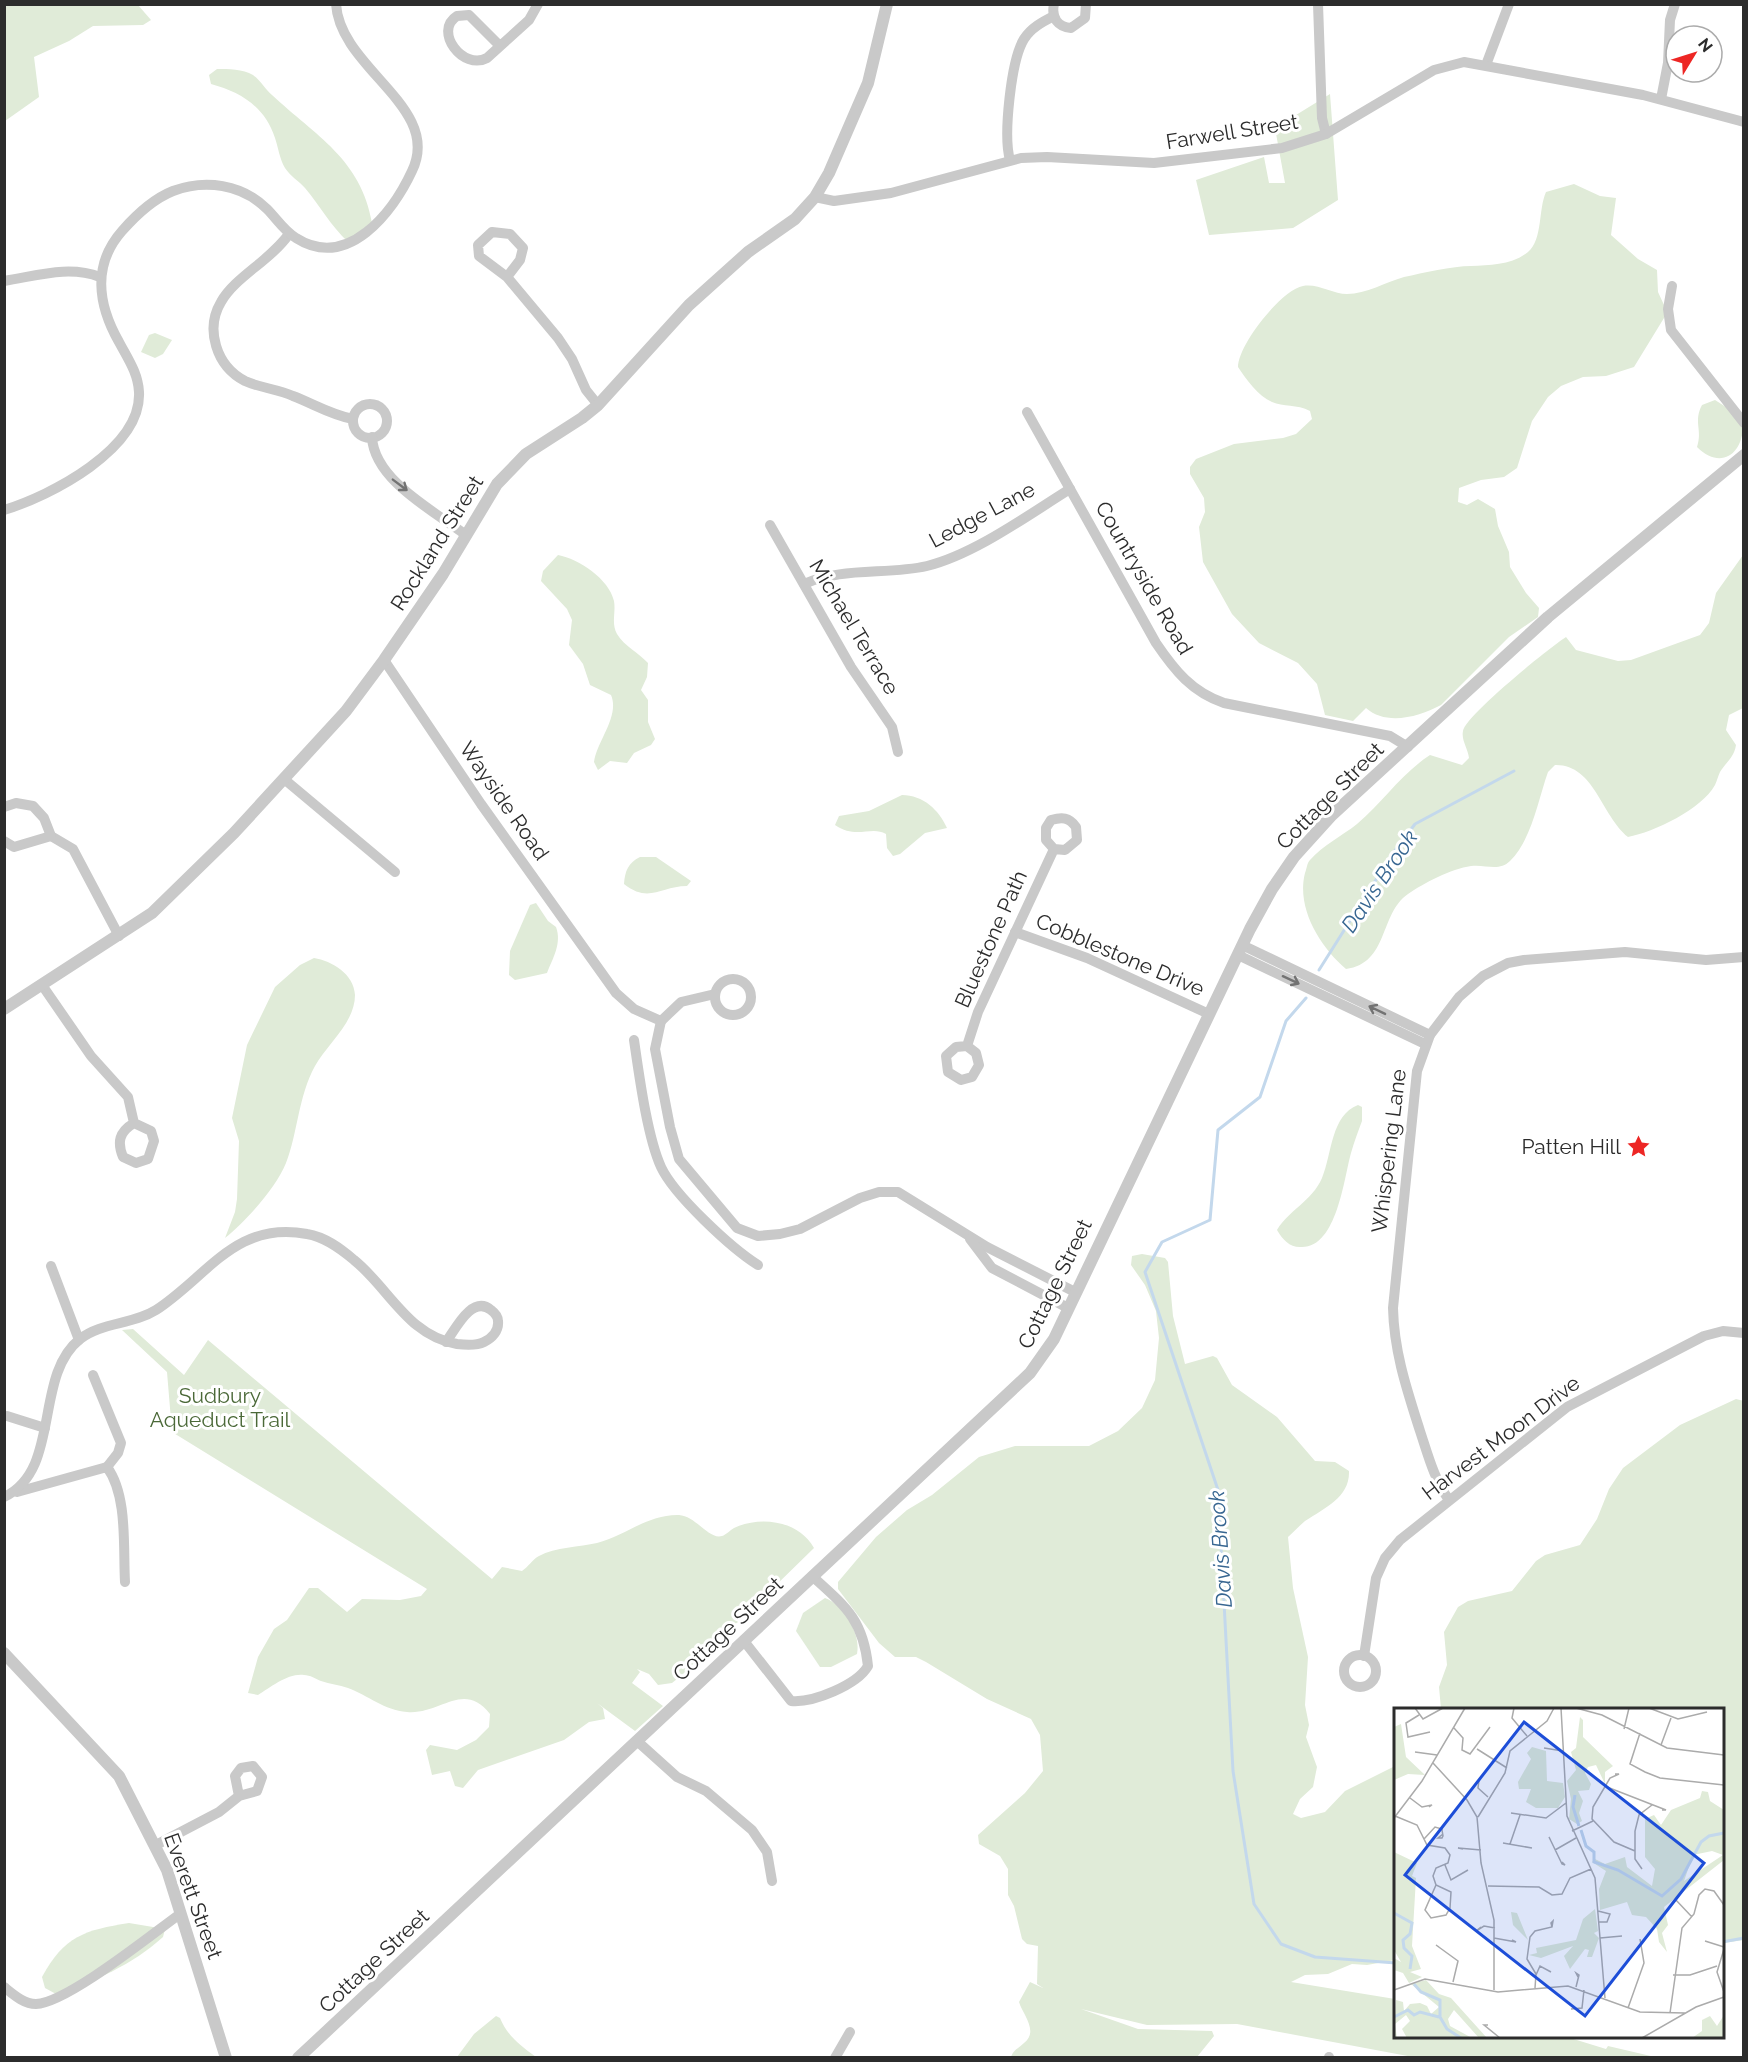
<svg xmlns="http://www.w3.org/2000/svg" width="1748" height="2062" font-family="Raleway,sans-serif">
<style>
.green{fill:#e0ebd8}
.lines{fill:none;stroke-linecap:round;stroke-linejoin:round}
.stream{stroke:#c3d8ec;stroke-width:3}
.minor{stroke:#c9c9c9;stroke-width:10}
.tertiary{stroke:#c9c9c9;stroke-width:12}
.oneway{stroke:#737373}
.labels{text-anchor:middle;stroke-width:6;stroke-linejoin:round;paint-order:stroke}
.street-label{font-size:21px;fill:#2c2c2c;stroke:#fff}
.poi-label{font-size:21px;fill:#2c2c2c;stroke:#fff;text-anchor:end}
.park-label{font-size:21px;fill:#4b6938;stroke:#fff}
.water-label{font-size:22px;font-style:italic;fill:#376691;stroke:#fff}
.inset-river{fill:none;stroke:#c3d8ec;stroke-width:3}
.inset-road{fill:none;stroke:#ababab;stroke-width:1.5}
.view{fill:#1d4ed8;fill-opacity:0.15;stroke:#1d4ed8;stroke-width:3}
.inset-edge{fill:none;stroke:#2c2c2c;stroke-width:3}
</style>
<rect width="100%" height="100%" fill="#fff"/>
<g class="green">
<path d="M 5,4 L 138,5 L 151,20 L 143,25 L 93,26 L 69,41 L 34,57 L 39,97 L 5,121 Z"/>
<path d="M 217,69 C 228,69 243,69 253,75 C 260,80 266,90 272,95 C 316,136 361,159 372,223 L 348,242 C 331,226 320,206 305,188 C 299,181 290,176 285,168 C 280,160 278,147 275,138 C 265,107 241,92 211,84 L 209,75 Z"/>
<path d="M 1330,94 L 1338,200 L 1293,228 L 1209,235 L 1196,180 L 1264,157 L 1269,183 L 1285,183 L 1275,128 Z"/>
<path d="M 1574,184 L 1600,196 L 1616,198 L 1611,235 L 1638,259 L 1657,270 L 1658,292 L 1664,305 L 1664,318 L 1634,367 L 1606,376 L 1583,377 L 1561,386 L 1548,397 L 1532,421 L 1517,468 L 1504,477 L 1481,480 L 1459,488 L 1458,502 L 1467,505 L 1478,499 L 1495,509 L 1498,526 L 1509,552 L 1510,567 L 1526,593 L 1539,608 L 1538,617 L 1509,637 L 1441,705 C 1419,717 1386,726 1366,708 L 1353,721 L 1325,715 L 1317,684 L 1298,663 L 1259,643 L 1232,614 L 1203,562 L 1199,527 L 1205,512 L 1204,498 L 1190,474 L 1190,467 L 1196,459 L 1234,444 L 1283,438 L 1296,434 L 1312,419 L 1310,411 C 1297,404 1283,407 1272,402 C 1258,396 1246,379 1238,367 C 1238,345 1281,290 1303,286 C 1317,283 1333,294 1347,294 C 1366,294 1386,282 1404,277 C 1423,273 1452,266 1471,266 C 1490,265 1512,265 1528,252 C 1543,239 1538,210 1546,192 Z"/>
<path d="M 155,333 L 172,340 L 163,354 L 155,358 L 141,352 L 149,335 Z"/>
<path d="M 1715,400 L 1729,409 L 1743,425 C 1743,455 1720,470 1697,447 C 1703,430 1693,422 1702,405 Z"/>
<path d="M 558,555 C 579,559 609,579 614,601 C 616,613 611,623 617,634 C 624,646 639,653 648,663 L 647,677 L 641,690 L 648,700 L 648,722 L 655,739 L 651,745 L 634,753 L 627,763 L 610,761 L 598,770 L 594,762 C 597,741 620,716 611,695 L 590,685 L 583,664 L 569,645 L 572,620 L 567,609 L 541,581 L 543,571 Z"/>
<path d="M 1743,555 L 1743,708 L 1729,715 L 1726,730 L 1736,745 C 1734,758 1726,762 1720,772 C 1718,776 1717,781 1715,785 C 1702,809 1654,832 1628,837 C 1601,815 1594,764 1555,765 L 1548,772 C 1538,800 1532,839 1510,861 C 1499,872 1485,864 1471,866 C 1451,869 1424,883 1408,894 C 1379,914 1389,963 1346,969 C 1320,947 1296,908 1305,873 C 1307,868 1307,863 1310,860 C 1323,845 1342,836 1357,824 C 1383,802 1401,774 1430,755 L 1462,765 L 1469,758 C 1468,749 1461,740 1463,731 C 1465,716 1549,648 1566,637 L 1576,650 L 1618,661 L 1631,660 L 1700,635 L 1709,623 L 1716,593 Z"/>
<path d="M 902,795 C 923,795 939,810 947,828 L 925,833 L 900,854 L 893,856 L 887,848 L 886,834 C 871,825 857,840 835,825 L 839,816 L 869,811 Z"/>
<path d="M 640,857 L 656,857 L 691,881 L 687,886 C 661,886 649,904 624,884 C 625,871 628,863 640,857 Z"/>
<path d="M 536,903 L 548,921 L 556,927 C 562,943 553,958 547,973 L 515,980 L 509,975 L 510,951 L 530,905 Z"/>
<path d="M 314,958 C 332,961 354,974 355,995 C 355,1023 327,1044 315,1066 C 298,1097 298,1132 286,1163 C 276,1188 245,1222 225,1238 L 235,1212 L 237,1199 L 239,1141 L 232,1118 L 247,1045 L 275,987 L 300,965 Z"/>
<path d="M 1358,1105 L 1362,1107 L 1362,1121 C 1358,1132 1354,1142 1351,1153 C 1344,1178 1337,1247 1302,1247 C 1290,1248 1283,1240 1277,1230 C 1289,1210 1312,1201 1322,1178 C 1332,1154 1331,1115 1358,1105 Z"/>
<path d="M 1142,1254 L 1165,1258 L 1168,1262 L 1173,1316 L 1185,1364 L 1213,1356 L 1217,1358 L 1232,1385 L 1277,1417 L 1315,1461 L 1335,1462 L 1349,1471 C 1350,1497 1325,1508 1305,1521 C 1299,1526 1294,1532 1288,1537 L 1293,1588 L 1308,1657 L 1305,1705 L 1309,1725 L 1306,1737 L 1317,1767 L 1313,1787 L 1300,1799 L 1293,1814 L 1301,1818 L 1325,1812 L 1345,1791 L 1395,1766 L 1395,1960 L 1367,1965 L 1352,1964 L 1328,1974 L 1305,1975 L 1291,1982 L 1395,1999 L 1396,2036 L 1567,2037 L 1606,2049 L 1608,2046 L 1655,2057 L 1413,2057 L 1237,2024 L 1147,2025 L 1081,2009 L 1138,2029 L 1212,2031 L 1214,2036 L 1197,2057 L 1011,2057 C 1014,2049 1018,2049 1024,2043 C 1039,2031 1023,2015 1019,2002 L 1030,1982 L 1043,1988 L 1037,1984 L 1038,1946 L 1027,1944 L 1022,1939 L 1014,1906 L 1008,1895 L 1008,1869 L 1000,1856 L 979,1844 L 978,1835 L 1025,1793 L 1043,1771 L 1040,1735 L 1031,1719 L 987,1699 L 926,1662 L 916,1657 L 895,1657 L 879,1643 L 838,1589 L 838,1582 L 876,1537 L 907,1510 L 932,1495 L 979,1457 L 1015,1446 L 1089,1446 L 1118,1431 L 1142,1408 L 1155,1380 L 1159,1338 L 1156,1311 L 1145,1285 L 1131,1265 L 1132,1256 Z"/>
<path d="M 133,1329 L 184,1375 L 208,1340 L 492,1579 L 502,1567 L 522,1571 C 528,1567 533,1559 539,1556 C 555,1547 580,1547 597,1543 C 625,1536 648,1514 679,1515 C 696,1516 709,1540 722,1536 C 726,1535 730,1530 734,1528 C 761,1515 799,1521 814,1548 L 768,1593 L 756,1610 L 744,1620 L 720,1630 L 711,1646 L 682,1675 L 672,1683 L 658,1685 L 649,1674 L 637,1669 L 640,1672 L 632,1683 L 663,1706 L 635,1731 L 597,1703 L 603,1708 L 605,1719 L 589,1722 L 564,1740 L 478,1770 L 463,1788 L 455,1786 L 450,1771 L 432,1775 L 426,1750 L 430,1745 L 457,1750 L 476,1740 L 489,1727 L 490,1714 C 463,1680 441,1715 407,1712 C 384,1710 369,1696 348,1688 C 339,1685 330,1684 321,1681 C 316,1679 310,1675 304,1675 C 288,1673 271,1687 258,1695 L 248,1693 L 258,1657 L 274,1629 L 287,1620 L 309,1588 L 318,1588 L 347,1612 L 362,1599 L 400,1600 L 421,1596 L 427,1589 L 172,1432 L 167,1372 L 122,1330 Z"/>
<path d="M 1736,1399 L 1744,1401 L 1744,1940 L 1723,1943 L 1722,1710 L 1441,1709 L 1439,1687 L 1447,1665 L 1444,1632 L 1458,1607 L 1468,1601 L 1512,1591 L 1536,1561 L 1545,1555 L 1580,1545 L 1597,1519 L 1609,1489 L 1623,1468 L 1680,1425 Z"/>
<path d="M 825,1598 C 844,1605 861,1634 857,1654 L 831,1667 L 820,1667 L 796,1631 L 803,1613 Z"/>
<path d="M 129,1923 L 165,1929 L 163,1937 C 132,1965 95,1981 56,1994 L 45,1988 L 42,1977 C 64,1936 85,1930 129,1923 Z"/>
<path d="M 496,2016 L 500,2018 C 508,2037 521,2046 536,2057 L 457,2057 L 474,2034 Z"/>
</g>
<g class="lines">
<g class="stream">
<path d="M 1319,970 L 1391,856 L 1415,824 L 1514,771"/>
<path d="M 1306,998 L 1286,1021 L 1260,1097 L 1218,1130 L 1210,1220 L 1162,1242 L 1145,1272 L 1218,1490 L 1233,1771 L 1254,1904 L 1281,1944 L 1315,1957 L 1396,1963"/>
<path d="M 1722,1942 L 1744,1938"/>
</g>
<g class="minor">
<path d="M 1054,4 C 1051,18 1058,27 1071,28 L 1085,18 L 1086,4"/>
<path d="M 1318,4 L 1322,118 L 1326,134"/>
<path d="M 500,46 L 469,15 L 457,16 C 433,31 463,71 487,58 L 529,20 L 538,4"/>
<path d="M 1486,65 L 1509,4"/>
<path d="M 1661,99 L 1668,63 L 1670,20 L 1675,4"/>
<path d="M 1010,160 C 1003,136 1011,60 1024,39 C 1031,28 1042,22 1054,16"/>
<path d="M 815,197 L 834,201 L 891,193 L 1021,158 L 1047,157 L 1154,163 L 1282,148 L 1326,134 L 1434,70 L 1464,62 L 1643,95 L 1744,122"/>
<path d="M 289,234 C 270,261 235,277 221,302 C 205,329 216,366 245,381 C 260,388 278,389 293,396 C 314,404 331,415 353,419"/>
<path d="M 507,277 L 520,260 L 523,248 L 510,234 L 492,232 L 478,245 L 479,256 L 507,277 L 558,338 L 572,359 L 586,390 L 598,405"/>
<path d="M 4,281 C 37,276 68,265 100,277"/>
<path d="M 1672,286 L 1668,309 L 1671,330 L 1744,423"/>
<circle cx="370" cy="421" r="17"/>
<path d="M 1027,412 L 1156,643 C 1175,671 1192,692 1224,703 L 1390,736 L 1408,747"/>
<path d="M 372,437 C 374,480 434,511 466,535"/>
<path d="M 4,510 C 50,496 142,449 139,392 C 138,373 128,359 119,342 C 98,305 92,265 122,231 C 136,215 153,199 173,191 C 205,179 242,184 267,209 C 277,219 284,231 296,238 C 348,271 393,212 412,171 C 443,107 340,69 336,4"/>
<path d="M 770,525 L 851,667 L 892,727 L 898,752"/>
<path d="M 804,584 C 841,567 888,575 927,566 C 975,554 1028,515 1070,489"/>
<path d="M 384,660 L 481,804 L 616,993 L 634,1009 L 661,1021 L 655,1049 L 670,1127 L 679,1159 L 737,1228 L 758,1236 L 780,1234 L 800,1229 L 860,1198 L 879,1192 L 898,1192 L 987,1247 L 1075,1292"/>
<path d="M 284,779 L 395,872"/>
<path d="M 4,807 L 16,803 L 33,806 L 44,818 L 51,836 L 73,849 L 119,936"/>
<path d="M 4,841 L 14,847 L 51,836"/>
<path d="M 1015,932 L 1087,958 L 1209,1014"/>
<path d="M 1242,945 L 1430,1035"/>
<path d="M 1238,955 L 1425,1044"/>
<circle cx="733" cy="997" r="18"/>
<path d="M 42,985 L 91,1056 L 128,1097 L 134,1123 C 119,1132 117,1142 123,1157 L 136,1163 L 148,1159 L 154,1141 L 151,1131 L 134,1123"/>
<path d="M 661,1021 L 681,1002 L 715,994"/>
<path d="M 634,1040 C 639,1074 647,1136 661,1167 C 674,1195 731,1248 758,1265"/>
<path d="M 967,1046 L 976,1053 L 979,1065 L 972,1077 L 961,1080 L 948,1072 L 946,1056 L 956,1047 L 967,1046 L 978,1012 L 1054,849 L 1065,850 L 1077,840 L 1076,827 C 1069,817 1062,817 1051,820 L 1046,828 L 1046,840 L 1054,849"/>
<path d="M 970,1239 L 992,1268 L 1068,1308"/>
<path d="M 51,1266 L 79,1340"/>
<path d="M 93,1375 L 121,1443 L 118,1453 L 107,1467"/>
<path d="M 7,1416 L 45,1428"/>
<path d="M 17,1492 L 107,1467 C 128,1496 123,1547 125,1582"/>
<path d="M 4,1497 C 62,1470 33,1376 80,1339 C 102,1322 132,1325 156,1310 C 207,1277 236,1220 307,1234 C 325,1237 340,1248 354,1260 C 389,1288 408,1336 457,1344 C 465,1345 476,1346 484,1342 C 492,1338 499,1331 498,1321 C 498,1316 495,1313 491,1310 C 472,1294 455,1330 446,1342"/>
<path d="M 1449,1500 C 1434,1479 1428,1455 1420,1431 C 1407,1390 1394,1352 1393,1308 L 1417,1071 L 1430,1035 L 1459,997 L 1483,976 L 1508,963 L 1524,960 L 1625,952 L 1706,960 L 1744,957"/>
<path d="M 744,1641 L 791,1701 C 813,1703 857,1685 868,1666 C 863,1619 845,1606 812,1576"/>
<circle cx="1360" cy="1671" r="16"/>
<path d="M 1364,1656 L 1376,1578 L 1385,1558 L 1400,1540 L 1567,1407 L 1704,1336 L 1723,1331 L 1744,1333"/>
<path d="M 637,1741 L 677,1777 L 706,1791 L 752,1830 L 767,1852 L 772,1881"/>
<path d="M 156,1845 L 219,1812 L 239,1796 L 257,1791 L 262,1777 L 253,1766 L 241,1768 L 235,1776 L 239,1796"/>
<path d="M 4,1987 C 14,1995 24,2004 36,2004 C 67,2003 152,1934 180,1914"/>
<path d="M 835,2058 L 850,2032"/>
<path d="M 1329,2058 L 1329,2057"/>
</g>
<g class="tertiary">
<path d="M 4,1009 L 152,913 L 234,833 L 346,711 L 384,660 L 443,574 L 497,484 L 526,454 L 582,418 L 598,405 L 689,305 L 748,252 L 795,219 L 815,197 L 829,173 L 868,83 L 887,4"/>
<path d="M 4,1653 L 119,1776 L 167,1870 L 226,2058"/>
<path d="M 298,2058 L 1030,1373 L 1054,1339 L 1250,929 L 1272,889 L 1294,857 L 1332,815 L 1548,617 L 1744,455"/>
</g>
</g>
<defs><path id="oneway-shaft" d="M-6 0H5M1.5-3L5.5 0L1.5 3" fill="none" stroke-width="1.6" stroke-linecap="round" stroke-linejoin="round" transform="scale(1.5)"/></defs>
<g class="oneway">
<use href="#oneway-shaft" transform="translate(400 485) rotate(37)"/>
<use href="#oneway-shaft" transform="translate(1291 980) rotate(25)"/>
<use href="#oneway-shaft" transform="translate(1377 1010) rotate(-154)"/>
</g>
<defs>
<symbol id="sight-bare" viewBox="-9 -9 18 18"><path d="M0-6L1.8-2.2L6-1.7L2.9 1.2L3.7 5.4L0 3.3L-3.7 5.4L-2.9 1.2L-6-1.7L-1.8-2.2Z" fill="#ed2624" stroke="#fff" stroke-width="2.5" paint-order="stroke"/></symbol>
</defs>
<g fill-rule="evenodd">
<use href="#sight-bare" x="1622" y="1130" width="33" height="33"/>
</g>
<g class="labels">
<g class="street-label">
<text transform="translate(1232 132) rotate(-9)" y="7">Farwell Street</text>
<text transform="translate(982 515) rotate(-28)" y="7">Ledge Lane</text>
<text transform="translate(437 543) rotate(-58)" y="7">Rockland Street</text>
<text transform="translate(1144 578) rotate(60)" y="7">Countryside Road</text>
<text transform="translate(854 627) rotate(59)" y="7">Michael Terrace</text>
<text transform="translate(1330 796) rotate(-45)" y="7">Cottage Street</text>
<text transform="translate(504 801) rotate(55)" y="7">Wayside Road</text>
<text transform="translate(991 939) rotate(-66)" y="7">Bluestone Path</text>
<text transform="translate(1120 955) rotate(23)" y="7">Cobblestone Drive</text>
<text transform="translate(1389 1151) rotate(-83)" y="7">Whispering Lane</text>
<text transform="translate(1055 1284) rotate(-64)" y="7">Cottage Street</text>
<text transform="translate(1501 1438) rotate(-37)" y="7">Harvest Moon Drive</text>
<text transform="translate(728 1629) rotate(-43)" y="7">Cottage Street</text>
<text transform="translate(193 1896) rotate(70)" y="7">Everett Street</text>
<text transform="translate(374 1961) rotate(-43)" y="7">Cottage Street</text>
</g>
<g class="poi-label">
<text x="1621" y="1154">Patten Hill</text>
</g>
<g class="park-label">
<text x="220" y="1403">Sudbury<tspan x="220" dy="24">Aqueduct Trail</tspan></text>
</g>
<g class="water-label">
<text transform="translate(1379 881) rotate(-56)" y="8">Davis Brook</text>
<text transform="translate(1220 1549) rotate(-94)" y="8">Davis Brook</text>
</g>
</g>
<g transform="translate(1394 1708)">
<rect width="330" height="330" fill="#fff"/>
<path d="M 186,9 L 189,12 L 189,29 L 219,58 L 211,64 L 211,76 L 202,57 L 194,59 L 191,65 L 197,76 L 195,82 L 184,83 L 189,93 L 185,105 L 188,113 L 183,116 L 175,111 L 177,91 L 173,73 L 182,62 L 177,44 L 182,40 ZM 7,16 L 12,49 L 31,67 L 14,66 L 0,72 L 0,19 ZM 138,39 L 152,43 L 153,73 L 169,75 L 171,89 L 164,100 L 142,100 L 132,94 L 137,81 L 125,81 L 124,74 L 137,51 L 133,45 ZM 308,83 L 314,84 L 316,93 L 330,102 L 330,152 L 270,199 L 274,217 L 268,225 L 273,244 L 265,234 L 263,221 L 252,209 L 238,207 L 233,194 L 206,202 L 205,181 L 212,163 L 198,154 L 201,151 L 211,156 L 231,149 L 233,159 L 258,178 L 261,161 L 251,149 L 251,111 L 260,107 L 267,117 L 277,102 L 306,90 ZM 318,143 L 329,147 L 290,173 L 299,147 ZM 0,144 L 23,155 L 18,168 L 22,170 L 18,238 L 27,261 L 16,264 L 28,269 L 15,275 L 9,265 L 0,262 L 0,250 L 7,254 L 0,242 ZM 201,201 L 204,223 L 200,225 L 205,230 L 198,249 L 193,249 L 195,242 L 191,241 L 176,261 L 170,248 L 179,238 L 147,250 L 135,247 L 143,245 L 142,240 L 182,232 L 189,211 ZM 117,204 L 123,205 L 134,232 L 119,217 ZM 32,272 L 45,286 L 57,290 L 93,330 L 85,330 L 60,302 L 54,311 L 56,318 L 78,330 L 13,330 L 8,321 L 16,313 L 12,307 L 1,316 L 3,330 L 0,330 L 2,292 L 9,294 L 10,303 L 16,296 L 26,295 L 33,298 L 37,306 L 45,299 L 17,276 ZM 330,307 L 330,330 L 298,330 L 308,323 L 308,312 L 316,308 L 323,318 Z" fill="#e0ebd8" fill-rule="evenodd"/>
<path class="inset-river" d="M 181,87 L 179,99 L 185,118M 187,122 L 192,138 L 200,144 L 200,154 L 224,162 L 268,188 L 287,171 L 307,134 L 315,128 L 330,125M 0,205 L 18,215 L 16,226 L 9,232 L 10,240 L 18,248 L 16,261M 20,276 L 27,284 L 46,292 L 46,309 L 53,321 L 67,330M 0,309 L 14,302 L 20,307 L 26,304 L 45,309"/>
<path class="inset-road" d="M 21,0 L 29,11 L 49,0M 120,0 L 118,10 L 133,28M 167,0 L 173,108 L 201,170 L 211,290M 182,0 L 208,7 L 273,40 L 330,47M 255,0 L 284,11 L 313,4M 25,7 L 12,15 L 14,29 L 36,24M 60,20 L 69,30 L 68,42 L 76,46 L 96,19M 230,21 L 235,0M 246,25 L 236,56 L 251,64 L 266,70 L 330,77M 267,37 L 277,10M 150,40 L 169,43M 83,41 L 113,60M 21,44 L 43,47M 39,55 L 73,92 L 83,109 L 87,155 L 100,212 L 100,282M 221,66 L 225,66 L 216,70 L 199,99 L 198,111 L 220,134 L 241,143M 84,76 L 85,72 L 84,80 L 94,89M 213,79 L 272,102 L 268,102M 16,90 L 28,99 L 38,97 L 35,99M 117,105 L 152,110 L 172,95M 1,108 L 23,117 L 33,137 L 51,140 L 56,147 L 54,155 L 42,160 L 39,168 L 42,177 L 57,184 L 56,200 L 52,207 L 37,210 L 31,202 L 42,177M 84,109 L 111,65 L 116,43 L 153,13 L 160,0M 0,110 L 28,73 L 71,0M 178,123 L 199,113M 30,131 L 41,119 L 48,121 L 48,122 L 49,128 L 48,130 L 44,130 L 49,126M 157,133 L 155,129 L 168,156 L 171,157 L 168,154M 109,135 L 138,140M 116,136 L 126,107M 69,141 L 64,140 L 87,142M 161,142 L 182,130M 51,157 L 57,172 L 74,162M 248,161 L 241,151 L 241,123 L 245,107 L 258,97M 94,178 L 145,179 L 158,187 L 168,186 L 176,170 L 197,161M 281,191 L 298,209M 204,203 L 216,206 L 213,214 L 205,214M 87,219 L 82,223 L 90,218 L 101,220M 100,230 L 122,234 L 118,232M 206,230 L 228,228M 311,233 L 330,239M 45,239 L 42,237 L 64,253 L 59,274M 330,241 L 323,264 L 330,284M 142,267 L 146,258 L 157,264M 279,267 L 296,267 L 323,258M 182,279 L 185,267 L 182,265 L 184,269M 141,280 L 142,266 L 133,251 L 136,229 L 141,223 L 158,219 L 159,213 L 157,215 L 158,219M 0,282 L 31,271 L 104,284 L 174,278 L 246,304 L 291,305M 234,300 L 250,255 L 246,231M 177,301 L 188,300 L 190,282M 276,305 L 288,220 L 300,206 L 305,187 L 311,181 L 320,183 L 330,197M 94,317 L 90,317 L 106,330M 248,330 L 302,299 L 330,289"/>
<path class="view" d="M 130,14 L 310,155 L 191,308 L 11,167 Z"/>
<rect width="330" height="330" class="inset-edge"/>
</g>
<rect width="1748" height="2062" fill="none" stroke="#2c2c2c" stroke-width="12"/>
<g transform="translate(1694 54) rotate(52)"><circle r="28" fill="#ffffff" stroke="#ababab" stroke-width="1.5"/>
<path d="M0-4.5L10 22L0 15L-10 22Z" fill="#ed2624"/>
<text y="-9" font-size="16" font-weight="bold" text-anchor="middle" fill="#2c2c2c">N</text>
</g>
</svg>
